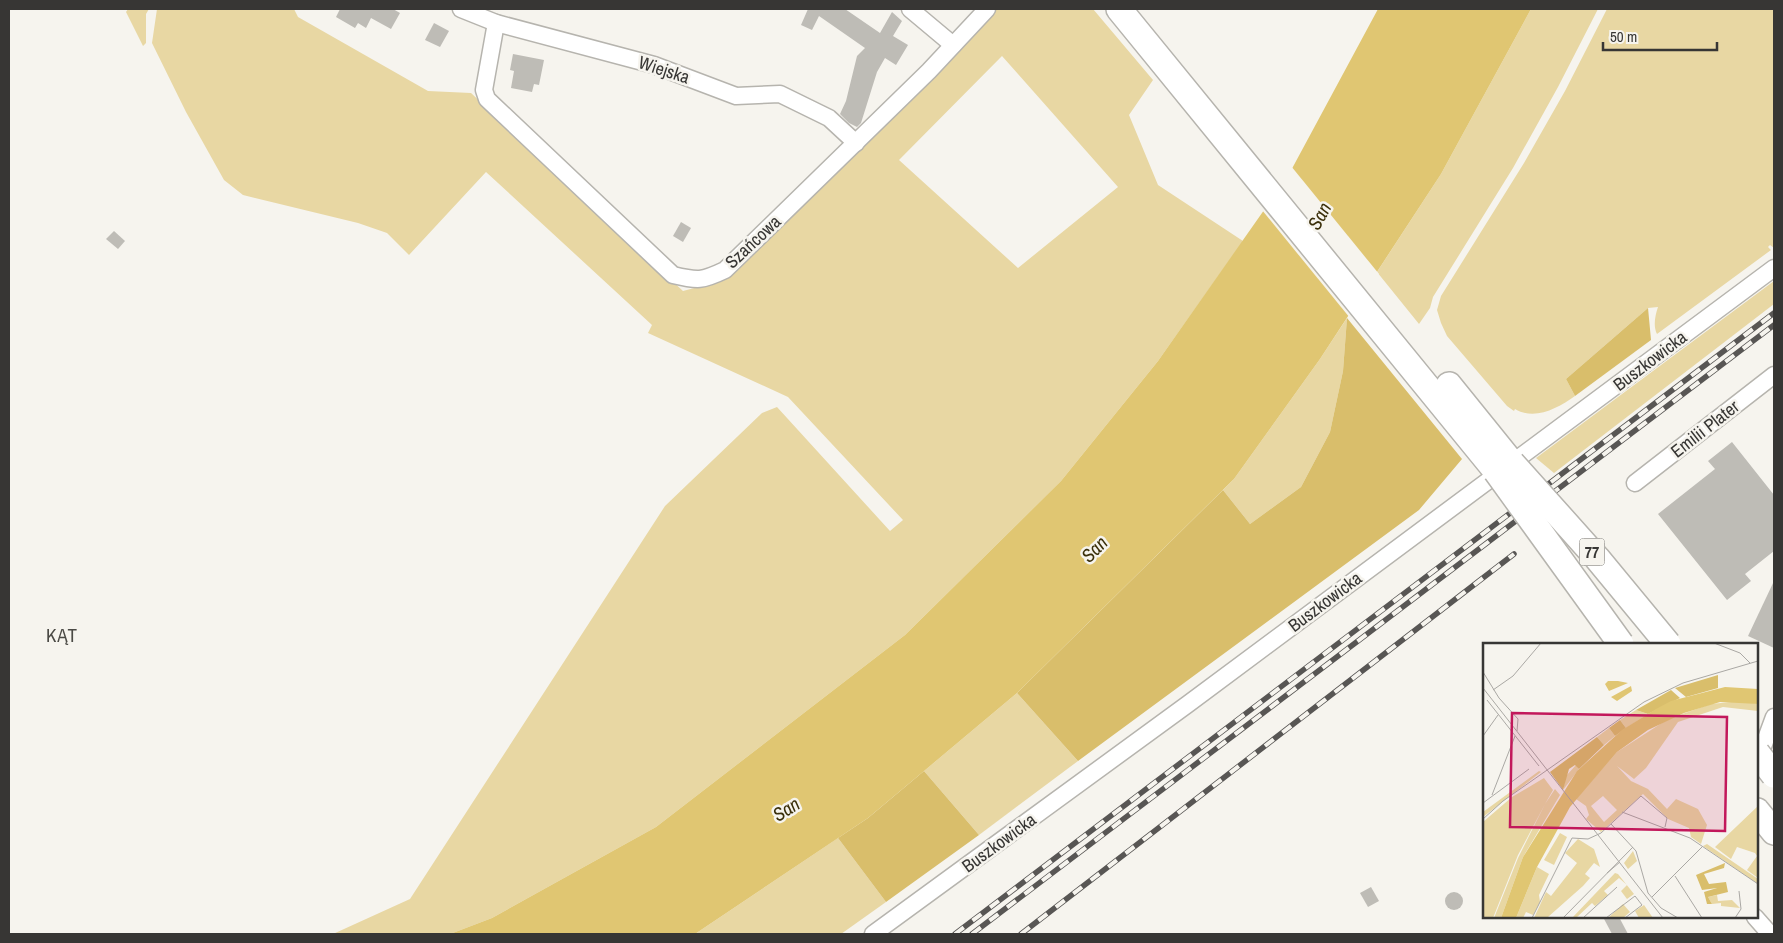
<svg xmlns="http://www.w3.org/2000/svg" width="1783" height="943" font-family="'Archivo Narrow',sans-serif">
<style>
.green{fill:#e8d7a3;fill-rule:evenodd}
.forest{fill:#d9be6b}
.water{fill:#e0c672}
.pier{fill:#f6f4ee}
.building{fill:#bebcb6}
.lines{fill:none;stroke-linecap:round;stroke-linejoin:round}
.minor-casing{stroke:#b6b4ae;stroke-width:19}
.highway-casing{stroke:#b6b4ae;stroke-width:28}
.minor{stroke:#fff;stroke-width:16}
.highway{stroke:#fff;stroke-width:25}
.rail-casing{stroke:#585654;stroke-width:5.5}
.rail{stroke:#f6f4ee;stroke-width:4;stroke-dasharray:11;stroke-linecap:butt}
.highway-bridge-casing{stroke:#b6b4ae;stroke-width:28;stroke-linecap:butt}
.highway-bridge{stroke:#fff;stroke-width:25}
.labels{text-anchor:middle;stroke-width:5;stroke-linejoin:round;paint-order:stroke}
.shield{fill:#f6f4ee;stroke:#706f6c;stroke-width:1}
.shield-label{font-size:16px;font-weight:bold;fill:#373634}
.street-label{font-size:18px;fill:#373634;stroke:#f6f4ee}
.water-label{font-size:19px;font-style:italic;fill:#3a2f0a;stroke:#f6f4ee}
.neighbourhood-label{font-size:19px;letter-spacing:1px;fill:#4b4a45;stroke:#f6f4ee}
.inset-road{fill:none;stroke:#aaa8a4;stroke-width:1}
.view{fill:#c2185b;fill-opacity:0.15;stroke:#c2185b;stroke-width:2.5}
.inset-edge{fill:none;stroke:#373634;stroke-width:2.5}
</style>
<rect width="100%" height="100%" fill="#f6f4ee"/>
<g class="green">
<path d="M 128,9 L 149,9 L 146,14 L 146,43 L 143,46 L 126,12 Z"/>
<path d="M 157,9 L 294,9 L 298,17 L 428,91 L 471,93 L 683,291 L 717,282 L 997,9 L 1093,9 L 1153,80 L 1129,115 L 1158,185 L 1243,241 L 1158,361 L 1061,481 L 905,635 L 656,827 L 492,918 L 450,934 L 333,934 L 410,899 L 665,506 L 762,413 L 777,407 L 890,531 L 903,520 L 788,397 L 648,333 L 652,325 L 486,172 L 409,255 L 387,233 L 358,223 L 243,195 L 224,180 L 186,112 L 152,43 ZM 1002,56 L 1118,187 L 1018,268 L 899,160 Z"/>
<path d="M 1531,9 L 1598,9 L 1558,87 L 1513,168 L 1433,297 L 1430,308 L 1419,324 L 1377,272 L 1441,174 Z"/>
<path d="M 1607,9 L 1774,9 L 1774,248 L 1770,245 L 1768,247 L 1771,250 L 1657,334 C 1653,326 1655,316 1658,307 L 1648,308 L 1566,379 L 1575,396 C 1558,408 1535,421 1515,409 L 1514,411 L 1507,406 L 1447,336 L 1441,323 L 1437,310 L 1441,296 L 1524,163 L 1565,91 Z"/>
<path d="M 1774,281 L 1774,304 L 1554,473 L 1536,458 Z"/>
<path d="M 1347,318 L 1343,371 L 1330,432 L 1301,487 L 1250,524 L 1223,490 L 1234,479 L 1320,359 Z"/>
<path d="M 1017,693 L 1078,761 L 979,835 L 924,771 Z"/>
<path d="M 838,838 L 886,902 L 841,934 L 695,934 Z"/>
</g>
<g class="forest">
<path d="M 1648,308 L 1651,340 L 1575,396 L 1566,379 Z"/>
<path d="M 1347,318 L 1462,459 L 1419,510 L 1078,761 L 1017,693 L 1223,490 L 1250,524 L 1301,487 L 1330,432 L 1343,371 Z"/>
<path d="M 924,771 L 979,835 L 886,902 L 838,838 L 868,818 Z"/>
</g>
<path class="water" d="M 1378,9 L 1531,9 L 1441,174 L 1320,359 L 1234,479 L 1017,693 L 868,818 L 695,934 L 450,934 L 492,918 L 656,827 L 905,635 L 1061,481 L 1158,361 L 1288,176 Z"/>
<path class="pier" d="M 1291,166 L 1379,274 L 1350,318 L 1262,210 Z"/>
<g class="building">
<path d="M 340,9 L 393,9 L 400,13 L 391,29 L 371,18 L 366,28 L 358,23 L 355,28 L 336,17 Z"/>
<path d="M 808,9 L 845,9 L 880,33 L 892,12 L 902,21 L 893,36 L 908,45 L 896,65 L 885,58 L 877,72 L 861,123 L 857,127 L 849,123 L 840,114 L 846,101 L 857,56 L 865,48 L 819,16 L 812,30 L 801,25 Z"/>
<path d="M 434,23 L 449,31 L 440,47 L 425,40 Z"/>
<path d="M 513,54 L 544,60 L 539,85 L 534,84 L 532,92 L 511,88 L 514,71 L 510,70 Z"/>
<path d="M 681,222 L 691,228 L 683,242 L 673,236 Z"/>
<path d="M 114,231 L 125,241 L 118,249 L 106,239 Z"/>
<path d="M 1732,442 L 1774,495 L 1774,551 L 1745,574 L 1751,581 L 1727,600 L 1658,514 L 1715,469 L 1708,461 Z"/>
<path d="M 1774,581 L 1774,648 L 1748,636 Z"/>
<path d="M 1371,887 L 1379,901 L 1368,907 L 1360,893 Z"/>
<circle cx="1454" cy="901" r="9"/>
<path d="M 1603,917 L 1619,917 L 1628,934 L 1612,934 Z"/>
</g>
<g class="lines">
<defs>
<g id="minor">
<path d="M 461,9 L 496,23 L 654,65 L 736,96 L 780,94 L 829,118 L 856,143"/>
<path d="M 910,9 L 953,45"/>
<path d="M 496,23 L 484,90 L 487,99 L 673,275 C 698,281 702,281 725,270 L 929,71 L 987,9"/>
<path d="M 1635,483 L 1774,375"/>
<path d="M 1757,763 L 1774,717"/>
<path d="M 1755,917 L 1770,934"/>
<path d="M 873,934 L 1188,704 L 1774,268"/>
</g>
<g id="highway">
<path d="M 1119,9 L 1496,471"/>
<path d="M 1449,385 L 1512,463"/>
<path d="M 1757,811 L 1774,832"/>
</g>
</defs>
<use href="#minor" class="minor-casing"/>
<use href="#highway" class="highway-casing"/>
<use href="#minor" class="minor"/>
<use href="#highway" class="highway"/>
<defs>
<g id="rail">
<path d="M 955,934 L 1774,313"/>
<path d="M 972,934 L 1774,325"/>
<path d="M 1021,934 L 1514,554"/>
</g>
</defs>
<use href="#rail" class="rail-casing"/>
<use href="#rail" class="rail"/>
<defs>
<g id="highway-bridge">
<path d="M 1512,463 L 1597,558 L 1668,644"/>
<path d="M 1496,471 L 1621,644"/>
<path d="M 1757,753 L 1774,775"/>
</g>
</defs>
<use href="#highway-bridge" class="highway-bridge-casing"/>
<use href="#highway-bridge" class="highway-bridge"/>
</g>
<g class="labels">
<rect class="shield" x="1579.5" y="538.5" width="25" height="27" rx="4"/>
<g class="shield-label">
<text x="1592" y="558">77</text>
</g>
<g class="street-label">
<text transform="translate(664 70) rotate(18)" y="6">Wiejska</text>
<text transform="translate(753 242) rotate(-43)" y="6">Szańcowa</text>
<text transform="translate(1650 361) rotate(-37)" y="6">Buszkowicka</text>
<text transform="translate(1705 429) rotate(-38)" y="6">Emilii Plater</text>
<text transform="translate(1325 602) rotate(-37)" y="6">Buszkowicka</text>
<text transform="translate(999 843) rotate(-36)" y="6">Buszkowicka</text>
</g>
<g class="water-label">
<text transform="translate(1319 216) rotate(-61)" y="7">San</text>
<text transform="translate(1094 549) rotate(-45)" y="7">San</text>
<text transform="translate(786 809) rotate(-32)" y="7">San</text>
</g>
<g class="neighbourhood-label">
<text x="62" y="642">KĄT</text>
</g>
</g>
<g transform="translate(1483 643)">
<rect width="275" height="275" fill="#f6f4ee"/>
<path d="M 258,58 L 275,61 L 275,68 L 240,64 L 195,79 L 163,125 L 151,136 L 134,123 L 148,138 L 165,146 L 184,166 L 193,156 L 215,166 L 224,182 L 218,201 L 208,194 L 206,185 L 185,176 L 160,151 L 118,189 L 103,176 L 106,172 L 103,163 L 93,156 L 134,109 L 185,76 L 228,61 ZM 120,153 L 134,167 L 121,179 L 108,163 ZM 153,67 L 165,71 L 143,85 L 137,77 ZM 126,85 L 132,93 L 121,102 L 114,94 ZM 93,122 L 96,126 L 80,147 L 83,133 ZM 56,128 L 58,129 L 0,174 L 0,169 ZM 61,135 L 70,147 L 62,161 L 72,146 L 77,152 L 40,214 L 18,275 L 11,275 L 35,215 L 62,161 L 35,212 L 10,275 L 0,274 L 0,179 L 29,154 ZM 275,163 L 275,235 L 264,227 L 274,213 L 272,210 L 254,204 L 248,216 L 232,204 ZM 77,190 L 84,194 L 71,222 L 61,217 ZM 95,196 L 111,206 L 117,224 L 111,220 L 102,231 L 107,235 L 100,243 L 65,274 L 51,275 L 63,249 L 68,253 L 94,220 L 82,210 ZM 224,201 L 275,236 L 275,241 L 220,203 ZM 150,208 L 154,218 L 145,226 L 141,220 ZM 54,224 L 66,231 L 56,252 L 57,259 L 50,272 L 43,269 L 40,275 L 33,275 ZM 132,230 L 135,231 L 151,251 L 144,256 L 138,248 L 144,242 L 136,235 L 121,248 L 125,252 L 112,263 L 109,260 L 93,275 L 89,275 ZM 234,252 L 235,258 L 249,257 L 257,265 L 238,263 L 238,260 L 229,261 L 225,254 ZM 140,261 L 147,269 L 140,275 L 125,275 ZM 161,262 L 170,275 L 156,275 L 152,268 Z" fill="#e8d7a3" fill-rule="evenodd"/>
<path d="M 235,32 L 235,45 L 203,54 L 192,45 ZM 188,47 L 197,55 L 165,71 L 153,67 ZM 137,77 L 143,85 L 132,93 L 126,85 ZM 114,94 L 121,102 L 96,126 L 92,122 L 86,126 L 80,147 L 67,129 ZM 242,220 L 241,225 L 221,231 L 226,241 L 243,239 L 245,249 L 225,254 L 229,261 L 224,261 L 221,249 L 234,245 L 219,247 L 213,232 Z" fill="#d9be6b"/>
<path d="M 125,38 L 135,38 L 145,40 L 126,48 L 122,41 ZM 148,43 L 149,48 L 134,58 L 128,54 ZM 242,44 L 275,46 L 275,61 L 237,59 L 201,70 L 165,87 L 134,109 L 87,164 L 54,224 L 33,275 L 18,275 L 40,214 L 94,128 L 139,87 L 173,66 L 188,58 Z" fill="#e0c672"/>
<path class="inset-road" d="M 231,0 L 257,10 L 267,20M 0,29 L 16,55 L 35,76 L 34,88M 0,45 L 180,275M 10,47 L 30,33 L 58,0M 4,57 L 56,123M 0,93 L 15,72M 9,152 L 32,93M 0,160 L 46,126M 139,169 L 207,195 L 275,241M 0,176 L 20,158 L 161,59 L 200,40 L 275,18M 128,181 L 153,208 L 165,250 L 178,265 L 195,275M 124,230 L 137,219M 192,233 L 219,275M 169,254 L 219,204M 49,275 L 89,195 L 105,196 L 118,190 L 158,153 L 184,175 L 182,184M 80,275 L 150,204M 100,275 L 134,244M 123,275 L 152,253 L 159,262 L 142,275M 252,275 L 258,266 L 256,248"/>
<path class="view" d="M 29,70 L 244,74 L 242,188 L 27,184 Z"/>
<rect width="275" height="275" class="inset-edge"/>
</g>
<rect width="1783" height="943" fill="none" stroke="#373634" stroke-width="20"/>
<path d="M1603 42v8h114v-8" fill="none" stroke="#373634" stroke-width="2.5"/>
<text x="1610" y="42" font-size="15" fill="#373634" stroke="#f6f4ee" stroke-width="4" paint-order="stroke">50 m</text>
</svg>
